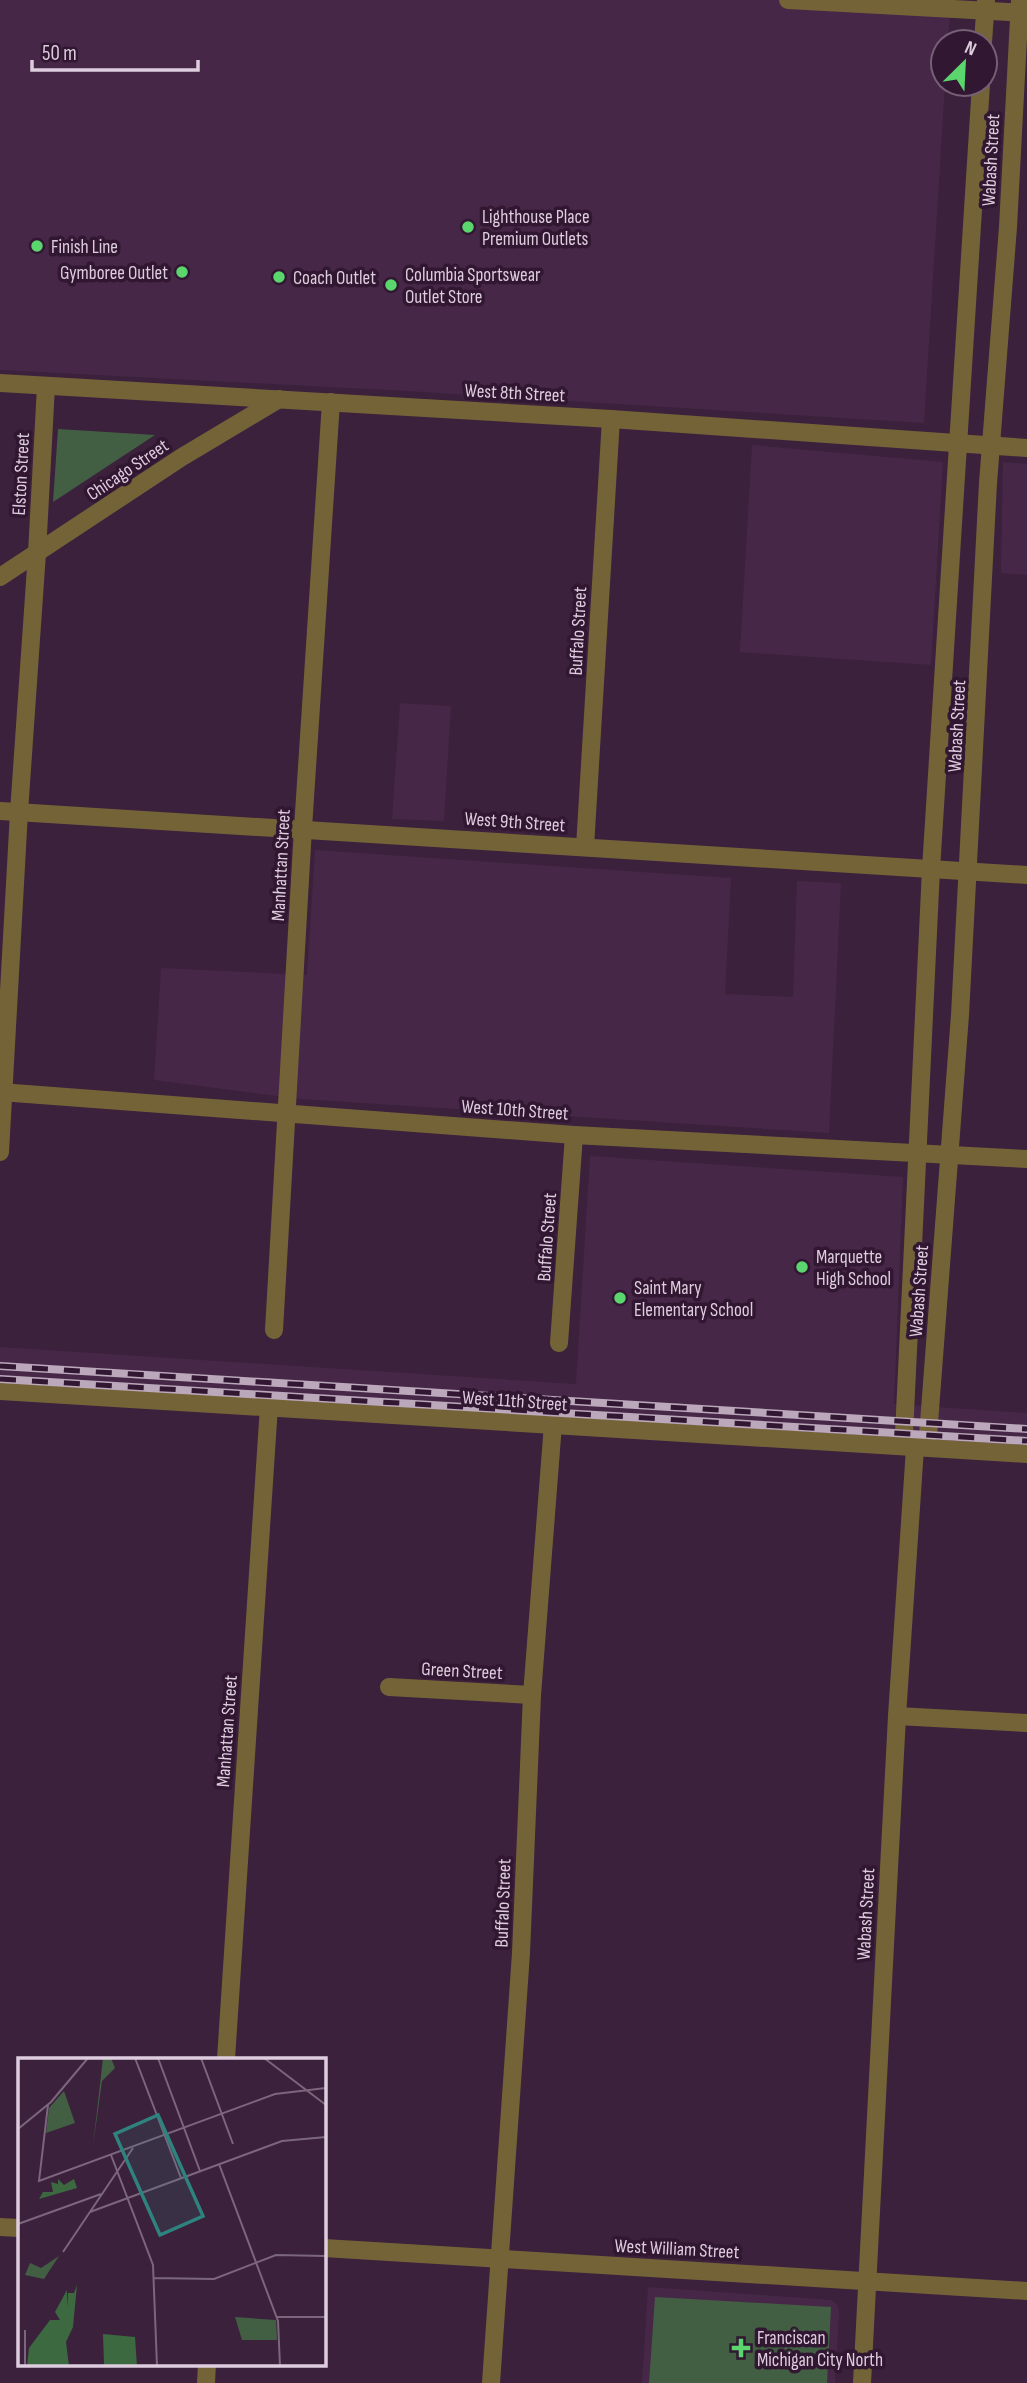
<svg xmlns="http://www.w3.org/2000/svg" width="1027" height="2383" font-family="'Sofia Sans Condensed',sans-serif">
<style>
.built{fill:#472747}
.green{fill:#425f44}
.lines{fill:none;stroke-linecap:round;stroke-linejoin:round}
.minor{stroke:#756338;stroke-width:18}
.rail-casing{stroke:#bba8bb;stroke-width:8}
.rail{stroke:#311731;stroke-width:5;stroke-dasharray:16;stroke-linecap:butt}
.poi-dot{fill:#5bd56d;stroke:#311731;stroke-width:2.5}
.labels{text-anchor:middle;stroke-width:7;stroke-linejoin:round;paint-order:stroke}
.street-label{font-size:19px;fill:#decdde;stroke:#311731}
.poi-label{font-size:19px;fill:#decdde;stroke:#311731;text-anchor:start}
.inset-road{fill:none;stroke:#7c667d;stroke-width:2}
.view{fill:#2e837f;fill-opacity:0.15;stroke:#2e837f;stroke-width:3.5}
.inset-edge{fill:none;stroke:#decdde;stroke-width:3.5}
</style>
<rect width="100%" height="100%" fill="#3b213c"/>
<g class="built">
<path d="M 0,0 L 951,0 L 948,42 L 943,42 L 943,84 L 945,84 L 924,423 L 407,391 L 0,370 Z"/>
<path d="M 752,445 L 943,462 L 931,665 L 740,652 Z"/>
<path d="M 1003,462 L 1027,464 L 1027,575 L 1001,573 Z"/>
<path d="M 400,703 L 451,706 L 444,821 L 392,819 Z"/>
<path d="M 315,850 L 731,878 L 725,994 L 793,997 L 797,881 L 841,883 L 829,1133 L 301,1099 L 154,1080 L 161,968 L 307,975 Z"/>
<path d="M 590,1156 L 903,1177 L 894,1404 L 1027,1413 L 1027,1449 L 0,1386 L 0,1347 L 576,1384 Z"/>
<path d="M 648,2287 L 831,2300 L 837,2304 L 839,2312 L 835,2383 L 642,2383 Z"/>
</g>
<g class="green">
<path d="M 58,429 L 155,435 L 53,502 Z"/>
<path d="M 655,2297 L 831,2307 L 827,2383 L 649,2383 Z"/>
</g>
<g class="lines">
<g class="minor">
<path d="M 788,0 L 1027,13"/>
<path d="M 983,42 L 986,0"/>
<path d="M 0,383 L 611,419 L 1027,448"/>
<path d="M 0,577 L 182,457 L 279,399"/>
<path d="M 0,811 L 1027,875"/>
<path d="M 585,847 L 611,419"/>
<path d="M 0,1092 L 574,1135 L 1027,1159"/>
<path d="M 0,1152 L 19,812 L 37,553 L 46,386"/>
<path d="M 274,1330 L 303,828 L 331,402"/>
<path d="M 559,1343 L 574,1135"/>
<path d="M 0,1391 L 1027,1454"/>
<path d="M 915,1448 L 904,1434 L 931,869 L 981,84"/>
<path d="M 389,1687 L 532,1695"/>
<path d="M 897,1716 L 1027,1723"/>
<path d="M 226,2059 L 269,1406"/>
<path d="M 0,2227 L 19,2228"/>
<path d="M 324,2248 L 1027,2291"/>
<path d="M 206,2383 L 207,2364"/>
<path d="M 491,2383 L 521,1953 L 532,1695 L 553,1424"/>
<path d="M 862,2383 L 897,1716 L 915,1448 L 928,1436 L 960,1015 L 988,483 L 1008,227 L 1020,0"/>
</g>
<defs>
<g id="rail">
<path d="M 0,1366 L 1027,1429"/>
<path d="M 0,1379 L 1027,1441"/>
</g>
</defs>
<use href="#rail" class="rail-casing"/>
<use href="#rail" class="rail"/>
</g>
<g class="poi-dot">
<circle cx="468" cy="227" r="7"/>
<circle cx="37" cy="246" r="7"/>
<circle cx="182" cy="272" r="7"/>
<circle cx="279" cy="277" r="7"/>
<circle cx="391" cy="285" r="7"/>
<circle cx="802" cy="1267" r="7"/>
<circle cx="620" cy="1298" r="7"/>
<path d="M737.5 2337.5h7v7h7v7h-7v7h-7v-7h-7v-7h7z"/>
</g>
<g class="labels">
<g class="street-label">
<text transform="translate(990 160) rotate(-87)" y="7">Wabash Street</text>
<text transform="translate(515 392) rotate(3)" y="7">West 8th Street</text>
<text transform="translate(127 469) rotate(-34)" y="7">Chicago Street</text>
<text transform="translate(20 474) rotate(-87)" y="7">Elston Street</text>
<text transform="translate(577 631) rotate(-87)" y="7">Buffalo Street</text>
<text transform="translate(956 726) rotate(-87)" y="7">Wabash Street</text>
<text transform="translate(515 821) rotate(4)" y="7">West 9th Street</text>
<text transform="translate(280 865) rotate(-87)" y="7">Manhattan Street</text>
<text transform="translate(515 1109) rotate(4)" y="7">West 10th Street</text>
<text transform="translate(546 1237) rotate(-86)" y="7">Buffalo Street</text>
<text transform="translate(918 1291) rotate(-86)" y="7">Wabash Street</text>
<text transform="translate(515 1400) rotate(4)" y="7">West 11th Street</text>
<text transform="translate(462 1670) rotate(3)" y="7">Green Street</text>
<text transform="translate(226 1731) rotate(-86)" y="7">Manhattan Street</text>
<text transform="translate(502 1903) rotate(-88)" y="7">Buffalo Street</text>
<text transform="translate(865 1914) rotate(-87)" y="7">Wabash Street</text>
<text transform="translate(677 2248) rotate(3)" y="7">West William Street</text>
</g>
<g class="poi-label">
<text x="482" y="223">Lighthouse Place<tspan x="482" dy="22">Premium Outlets</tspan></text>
<text x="51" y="253">Finish Line</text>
<text x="168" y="279" text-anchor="end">Gymboree Outlet</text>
<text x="405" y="281">Columbia Sportswear<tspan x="405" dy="22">Outlet Store</tspan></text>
<text x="293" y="284">Coach Outlet</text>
<text x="816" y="1263">Marquette<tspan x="816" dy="22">High School</tspan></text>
<text x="634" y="1294">Saint Mary<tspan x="634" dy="22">Elementary School</tspan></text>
<text x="757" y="2344">Franciscan<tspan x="757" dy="22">Michigan City North</tspan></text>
</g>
</g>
<g transform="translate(18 2058)">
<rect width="308" height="308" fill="#3b213c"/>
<path d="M 85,0 L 93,0 L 97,10 L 84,23 L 75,88 ZM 46,33 L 57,65 L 28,75 L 31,50 ZM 41,198 L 26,221 L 7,217 L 12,205 L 23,210 ZM 217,259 L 258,262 L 259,282 L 224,282 Z" fill="#425f44"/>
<path d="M 40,121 L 46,127 L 56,121 L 59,130 L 21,141 L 25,134 L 35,134 L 33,124 L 40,126 ZM 59,227 L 55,269 L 48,284 L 51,308 L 9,308 L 11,290 L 32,262 L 42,262 L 37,254 L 49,232 L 49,250 L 50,235 L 56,235 ZM 85,276 L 117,279 L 119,308 L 74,308 L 86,307 Z" fill="#3c6940"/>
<path class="inset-road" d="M 117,0 L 163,120M 140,0 L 182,113M 183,0 L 215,86M 246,0 L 308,47M 30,47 L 21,123 L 257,36 L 308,30M 0,71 L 33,44 L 70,0M 93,97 L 135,207 L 139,308M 201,106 L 260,263 L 262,308M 72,154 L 264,83 L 308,79M 0,166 L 83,136M 45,194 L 115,90M 135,220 L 196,221 L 258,197 L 308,198M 259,259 L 308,259M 7,272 L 7,308"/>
<path class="view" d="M 140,57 L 185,158 L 142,177 L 97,76 Z"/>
<rect width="308" height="308" class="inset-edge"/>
</g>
<g transform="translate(964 63) rotate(24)"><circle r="33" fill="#311731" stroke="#766076" stroke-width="2"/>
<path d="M0-5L12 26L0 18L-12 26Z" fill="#5bd56d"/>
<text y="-10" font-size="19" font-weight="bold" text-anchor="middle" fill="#decdde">N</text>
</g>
<path d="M32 60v10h166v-10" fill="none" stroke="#decdde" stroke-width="3.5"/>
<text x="42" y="60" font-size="21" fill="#decdde" stroke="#311731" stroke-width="5" paint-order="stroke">50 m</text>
</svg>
